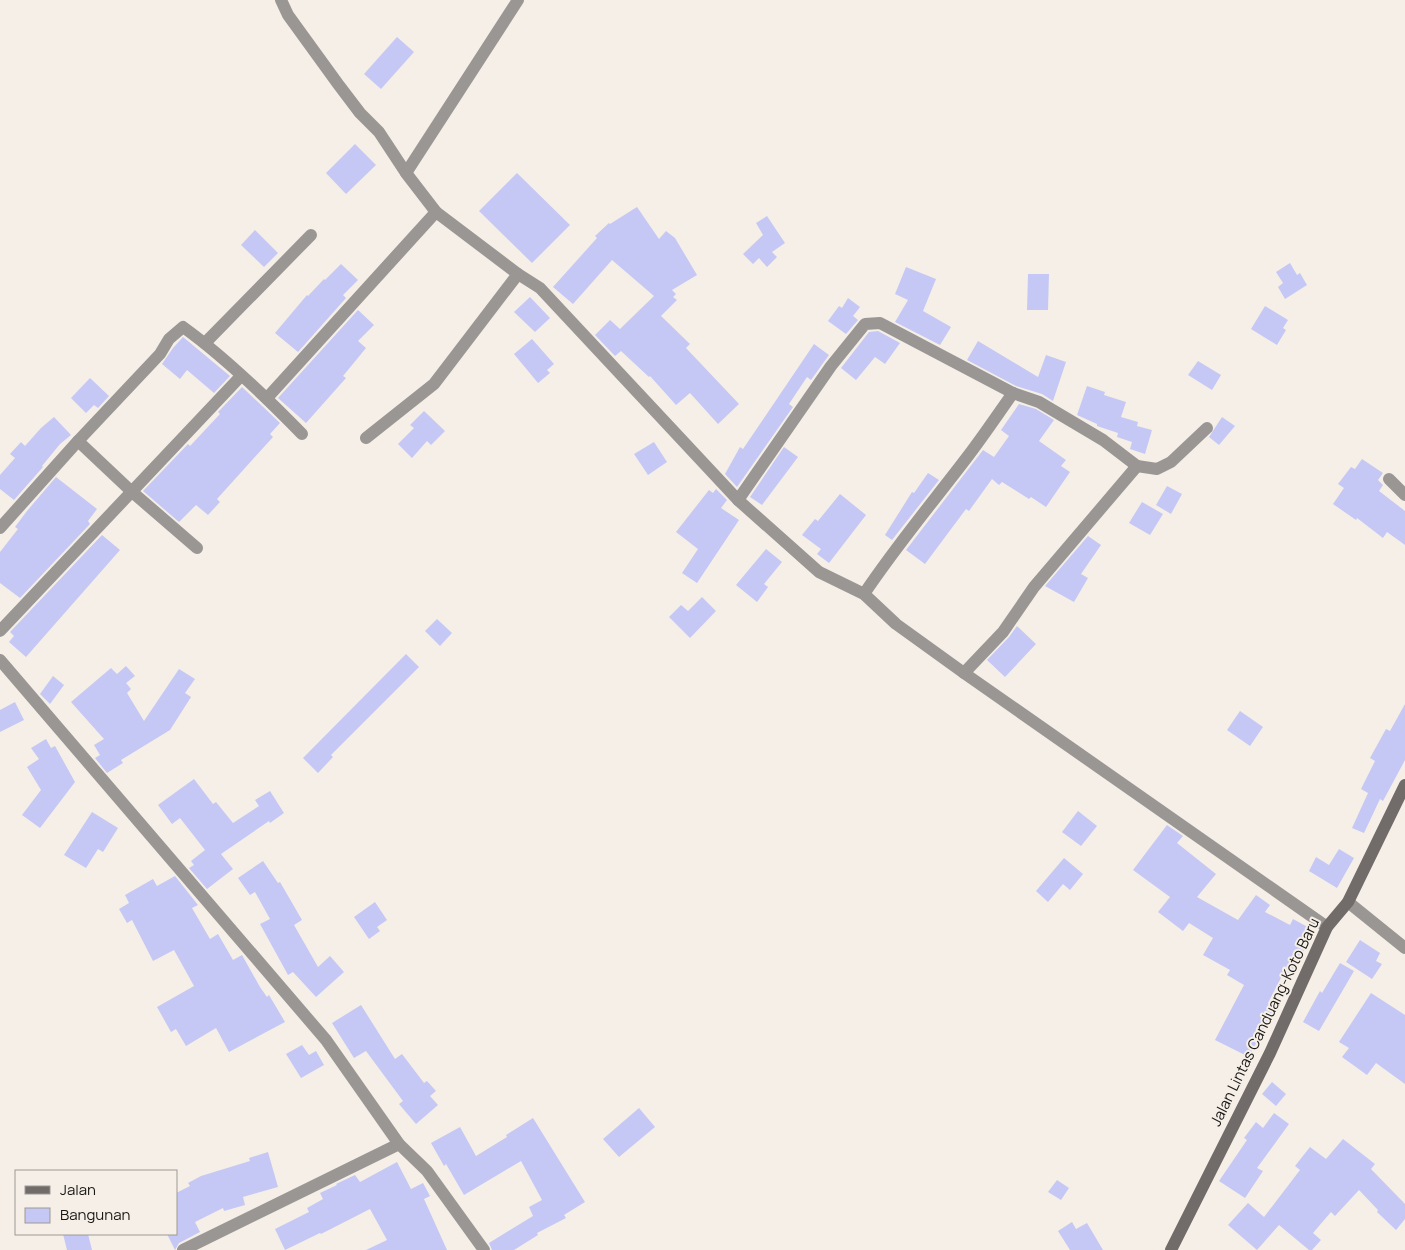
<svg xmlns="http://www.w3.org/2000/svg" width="1405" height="1250" font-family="Manrope,sans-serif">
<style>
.building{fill:#c5c8f5}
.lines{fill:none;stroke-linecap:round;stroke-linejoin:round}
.minor{stroke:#9a9694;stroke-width:12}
.tertiary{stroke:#9a9694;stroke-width:12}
.secondary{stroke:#716c69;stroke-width:12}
.labels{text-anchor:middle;stroke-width:4;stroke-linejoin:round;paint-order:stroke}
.street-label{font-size:15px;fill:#191714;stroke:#f5efe7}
</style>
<rect width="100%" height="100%" fill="#f5efe7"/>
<g class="building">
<path d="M 397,37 L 414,52 L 381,89 L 364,74 Z"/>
<path d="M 355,144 L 376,165 L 346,194 L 326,173 Z"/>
<path d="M 517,173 L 570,225 L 532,263 L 479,211 Z"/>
<path d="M 637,207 L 659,239 L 666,231 L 675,238 L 697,275 L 672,290 L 676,294 L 673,297 L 677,300 L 661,316 L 690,344 L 686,348 L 739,404 L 718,424 L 690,393 L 676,405 L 650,376 L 649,377 L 621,351 L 615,356 L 595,335 L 610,320 L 620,329 L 654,296 L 612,260 L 573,304 L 553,287 L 597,238 L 595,236 L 609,223 L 610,224 Z"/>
<path d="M 767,216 L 785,243 L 772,252 L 777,257 L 767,267 L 759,258 L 753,264 L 743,254 L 763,235 L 756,223 Z"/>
<path d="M 255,230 L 278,253 L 264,267 L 241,245 Z"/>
<path d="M 1290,263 L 1297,275 L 1300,273 L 1307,285 L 1285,299 L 1278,287 L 1283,283 L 1276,272 Z"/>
<path d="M 341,264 L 358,280 L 343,295 L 346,298 L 298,352 L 275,333 L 307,295 L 308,296 L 324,279 L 325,280 Z"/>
<path d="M 906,267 L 936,279 L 923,311 L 951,327 L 940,345 L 895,322 L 908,300 L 895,294 Z"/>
<path d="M 1028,274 L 1049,274 L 1048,310 L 1027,310 Z"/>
<path d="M 530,297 L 550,318 L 535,332 L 514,312 Z"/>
<path d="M 848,298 L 860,307 L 853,316 L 858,320 L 846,334 L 828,321 L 839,306 L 842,308 Z"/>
<path d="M 1265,306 L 1288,320 L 1283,328 L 1286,330 L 1277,345 L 1251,329 Z"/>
<path d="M 358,310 L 374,325 L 358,341 L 366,348 L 343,376 L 346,378 L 306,423 L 278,398 Z"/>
<path d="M 878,331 L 900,343 L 885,364 L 875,357 L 856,380 L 841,368 L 869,332 Z"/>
<path d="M 183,337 L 230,376 L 214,393 L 187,370 L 180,379 L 162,364 L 173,348 Z"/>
<path d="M 532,339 L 554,364 L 547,370 L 550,373 L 538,383 L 514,354 Z"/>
<path d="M 978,341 L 1038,377 L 1046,355 L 1066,362 L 1053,401 L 1042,394 L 1016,386 L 967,360 Z"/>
<path d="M 814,344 L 829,355 L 811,380 L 807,377 L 789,404 L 793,407 L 737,487 L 725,474 L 740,447 L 743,449 Z"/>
<path d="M 1198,361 L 1221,375 L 1212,390 L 1188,375 Z"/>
<path d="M 90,378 L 109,396 L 98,408 L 94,405 L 86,413 L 71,398 Z"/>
<path d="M 1087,386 L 1105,392 L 1104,395 L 1126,402 L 1121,417 L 1138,422 L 1137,426 L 1152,430 L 1145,454 L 1130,449 L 1132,442 L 1117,437 L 1118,433 L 1097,426 L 1097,424 L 1077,415 Z"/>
<path d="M 242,387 L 280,423 L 270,434 L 273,437 L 217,499 L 220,502 L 208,515 L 196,505 L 179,522 L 143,491 L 188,444 L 190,446 L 220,414 L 218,412 Z"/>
<path d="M 1019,404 L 1036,409 L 1054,420 L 1039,441 L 1066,460 L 1061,466 L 1070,472 L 1046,507 L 1031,497 L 1029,499 L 1002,482 L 999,485 L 992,479 L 969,511 L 966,509 L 925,564 L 906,550 L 983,450 L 994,457 L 1009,436 L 1001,430 Z"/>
<path d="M 424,411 L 445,431 L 431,445 L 427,441 L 412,458 L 398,444 L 414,428 L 410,425 Z"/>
<path d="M 54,417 L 71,435 L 60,444 L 42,466 L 43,467 L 14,500 L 0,489 L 0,475 L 15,458 L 10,454 L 21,442 L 25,446 L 41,428 Z"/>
<path d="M 1222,417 L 1235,426 L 1219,445 L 1209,437 Z"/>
<path d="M 654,442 L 667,462 L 648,475 L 634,454 Z"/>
<path d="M 784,447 L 798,457 L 762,505 L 750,497 Z"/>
<path d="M 1362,459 L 1383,473 L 1378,480 L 1383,485 L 1379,491 L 1405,511 L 1405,545 L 1387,532 L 1383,538 L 1357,518 L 1356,520 L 1333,504 L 1344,488 L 1338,484 L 1351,467 L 1355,469 Z"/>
<path d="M 928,473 L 939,480 L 892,540 L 885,535 L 912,492 L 914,493 Z"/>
<path d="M 56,477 L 97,509 L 88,521 L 90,524 L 20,598 L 0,583 L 0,552 L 18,529 L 15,527 L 27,511 Z"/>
<path d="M 1167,486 L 1182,494 L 1171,514 L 1156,505 Z"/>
<path d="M 716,489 L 727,500 L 721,508 L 739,520 L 697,583 L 682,573 L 698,549 L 676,532 L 709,490 L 713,493 Z"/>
<path d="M 840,494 L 866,515 L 829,563 L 817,554 L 821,549 L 802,535 L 815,519 L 818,521 Z"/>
<path d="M 1142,502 L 1163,514 L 1150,535 L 1129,523 Z"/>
<path d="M 102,535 L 120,550 L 26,657 L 9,642 L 14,636 L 10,632 Z"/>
<path d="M 1088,536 L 1101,545 L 1081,574 L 1088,578 L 1074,602 L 1045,586 Z"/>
<path d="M 766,549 L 782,562 L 764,584 L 768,587 L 757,602 L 736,585 Z"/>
<path d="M 702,597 L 716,611 L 690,638 L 669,617 L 681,605 L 688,611 Z"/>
<path d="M 437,619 L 452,633 L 440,646 L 425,631 Z"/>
<path d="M 1017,626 L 1036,644 L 1005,677 L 987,660 L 1009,637 Z"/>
<path d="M 406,654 L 419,667 L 331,755 L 333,757 L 318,773 L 303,758 Z"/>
<path d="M 126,666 L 135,676 L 126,683 L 131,689 L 127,693 L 144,721 L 179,669 L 195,679 L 185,693 L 191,697 L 170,730 L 121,760 L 123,763 L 107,773 L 95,758 L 100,755 L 94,745 L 104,739 L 71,702 L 111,668 L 117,674 Z"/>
<path d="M 53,676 L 64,685 L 50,704 L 40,694 Z"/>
<path d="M 15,702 L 24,720 L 0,732 L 0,710 Z"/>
<path d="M 1405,704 L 1405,760 L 1383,801 L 1380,799 L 1364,833 L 1352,828 L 1368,793 L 1361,789 L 1375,761 L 1370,758 L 1386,729 L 1390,731 Z"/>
<path d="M 1240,711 L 1263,727 L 1250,746 L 1227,730 Z"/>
<path d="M 46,739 L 51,748 L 55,746 L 75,782 L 40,828 L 22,815 L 41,790 L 27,767 L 39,759 L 31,748 Z"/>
<path d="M 194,779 L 213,804 L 216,802 L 233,823 L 259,806 L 255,800 L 270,791 L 284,813 L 270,823 L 269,821 L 221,854 L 233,869 L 207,889 L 189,868 L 194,865 L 191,861 L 205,850 L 180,818 L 172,824 L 158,805 Z"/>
<path d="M 1078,811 L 1097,826 L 1081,846 L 1062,832 Z"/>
<path d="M 92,812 L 118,828 L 103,852 L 98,849 L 86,868 L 64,855 Z"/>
<path d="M 1167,825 L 1183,836 L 1177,843 L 1216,874 L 1197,897 L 1238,920 L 1256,895 L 1270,905 L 1265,912 L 1290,925 L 1293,919 L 1315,931 L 1288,979 L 1282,976 L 1268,1003 L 1275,1007 L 1249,1057 L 1215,1040 L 1244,985 L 1227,975 L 1230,970 L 1203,955 L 1213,938 L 1189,923 L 1183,931 L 1158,912 L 1170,897 L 1133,870 Z"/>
<path d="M 1339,849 L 1354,858 L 1337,888 L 1309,871 L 1316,857 L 1329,865 Z"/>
<path d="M 1064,858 L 1083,874 L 1070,890 L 1063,884 L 1048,902 L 1036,891 Z"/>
<path d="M 263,861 L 278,883 L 280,882 L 302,920 L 294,925 L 318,967 L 330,956 L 344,972 L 316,997 L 293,972 L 288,975 L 260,924 L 270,919 L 255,892 L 250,895 L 238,878 Z"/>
<path d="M 175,876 L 198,905 L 192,908 L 210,939 L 218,934 L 233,960 L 242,955 L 260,987 L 267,997 L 269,995 L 285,1022 L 229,1052 L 216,1028 L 186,1046 L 176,1029 L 171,1032 L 157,1007 L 194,986 L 174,950 L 153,961 L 132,920 L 127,923 L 119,909 L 129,903 L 125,895 L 153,879 L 157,886 Z"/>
<path d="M 375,902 L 387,920 L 377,927 L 380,931 L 369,939 L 354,917 Z"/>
<path d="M 1360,940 L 1380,953 L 1376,961 L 1382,964 L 1372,979 L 1346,962 Z"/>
<path d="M 1340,963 L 1354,971 L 1319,1031 L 1303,1022 L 1320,991 L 1322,993 Z"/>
<path d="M 1371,993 L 1405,1015 L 1405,1084 L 1376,1063 L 1367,1075 L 1342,1057 L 1349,1048 L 1339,1042 Z"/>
<path d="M 361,1005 L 395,1059 L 402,1054 L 424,1083 L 427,1081 L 436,1091 L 430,1096 L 438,1105 L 416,1124 L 399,1104 L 403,1101 L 366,1051 L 354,1058 L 332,1023 Z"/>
<path d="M 302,1045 L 309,1055 L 316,1051 L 324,1065 L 301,1078 L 286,1054 Z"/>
<path d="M 1272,1082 L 1286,1094 L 1276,1106 L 1262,1094 Z"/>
<path d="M 639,1108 L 655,1127 L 619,1157 L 603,1139 Z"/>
<path d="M 1274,1113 L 1289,1124 L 1257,1168 L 1263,1171 L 1245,1198 L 1219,1181 L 1247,1140 L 1244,1138 L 1256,1122 L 1263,1128 Z"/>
<path d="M 533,1118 L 585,1202 L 564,1215 L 566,1218 L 537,1233 L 538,1235 L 514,1250 L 492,1250 L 489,1243 L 533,1216 L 529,1207 L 542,1200 L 521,1161 L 464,1195 L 446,1164 L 444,1166 L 431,1143 L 460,1127 L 476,1156 L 507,1137 L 506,1135 Z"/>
<path d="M 1343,1139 L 1375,1164 L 1371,1169 L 1405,1204 L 1405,1219 L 1396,1230 L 1377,1212 L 1378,1210 L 1359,1190 L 1335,1216 L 1331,1212 L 1313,1233 L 1321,1240 L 1312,1250 L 1309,1250 L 1279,1225 L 1257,1250 L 1228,1225 L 1248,1203 L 1264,1217 L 1300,1170 L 1295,1166 L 1310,1147 L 1326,1159 Z"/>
<path d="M 268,1152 L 278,1187 L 243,1197 L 245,1205 L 224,1211 L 223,1208 L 195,1222 L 200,1232 L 179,1243 L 175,1250 L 167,1234 L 176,1234 L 176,1193 L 190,1186 L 188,1183 L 201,1176 L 250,1161 L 249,1158 Z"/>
<path d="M 397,1162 L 411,1189 L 423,1183 L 430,1196 L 424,1199 L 447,1250 L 366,1250 L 387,1240 L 370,1209 L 321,1234 L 320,1233 L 285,1250 L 275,1229 L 309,1212 L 307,1208 L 323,1199 L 320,1193 L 337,1185 L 336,1184 L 355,1175 L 360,1182 Z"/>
<path d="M 1057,1180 L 1069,1188 L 1061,1200 L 1048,1192 Z"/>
<path d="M 1072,1222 L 1076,1229 L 1087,1223 L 1103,1250 L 1070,1250 L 1058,1231 Z"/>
<path d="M 63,1234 L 88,1234 L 92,1250 L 67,1250 Z"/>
</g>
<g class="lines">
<g class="minor">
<path d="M 281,0 L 288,15 L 338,84 L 360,113 L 379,132 L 406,173 L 436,212 L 518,274 L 540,288 L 738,500 L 819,572 L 864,594 L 896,624 L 964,673 L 1327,927"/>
<path d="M 406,173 L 518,0"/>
<path d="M 205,343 L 311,235"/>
<path d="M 267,398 L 436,212"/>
<path d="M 366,438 L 434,384 L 518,274"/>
<path d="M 78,441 L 131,491 L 197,548"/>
<path d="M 1389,479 L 1405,495"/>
<path d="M 738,500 L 831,366 L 865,324 L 880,323 L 1013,393 L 1039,402 L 1103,440 L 1137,466 L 1157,469 L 1171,462 L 1207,428"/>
<path d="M 0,528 L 78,441 L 160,354 L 169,339 L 183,327 C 226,358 265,396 302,434"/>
<path d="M 864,594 C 896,546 933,502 968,456 C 984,435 998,414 1013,393"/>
<path d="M 0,631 L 241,376"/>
<path d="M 964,673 L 1003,632 L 1034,587 L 1137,466"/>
<path d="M 183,1250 L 399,1144"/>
</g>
<g class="tertiary">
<path d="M 0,660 L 326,1040 L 399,1144 L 427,1171 L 484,1250"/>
<path d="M 1348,902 L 1405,948"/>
</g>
<path class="secondary" d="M 1171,1250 L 1270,1053 L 1327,927 L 1348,902 L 1405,785"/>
</g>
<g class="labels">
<g class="street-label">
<text transform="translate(1265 1022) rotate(-64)" y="5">Jalan Lintas Canduang-Koto Baru</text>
</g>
</g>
<rect x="15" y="1170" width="162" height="65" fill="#f5efe7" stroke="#9d9993"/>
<rect x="25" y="1186" width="25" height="8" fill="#716c69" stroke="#9d9993"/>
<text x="60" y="1195" font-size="15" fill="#191714">Jalan</text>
<rect x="25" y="1208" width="25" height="15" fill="#c5c8f5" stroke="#9d9993"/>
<text x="60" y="1220" font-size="15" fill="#191714">Bangunan</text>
</svg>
